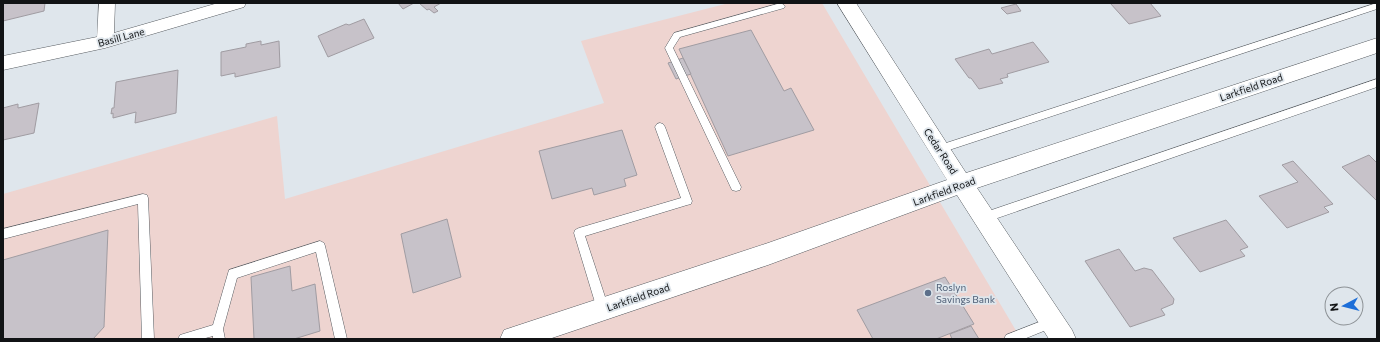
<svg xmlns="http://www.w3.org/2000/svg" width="1380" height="342" font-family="Commissioner,sans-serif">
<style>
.commercial{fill:#eed4d0}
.building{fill:#c7c2c9;stroke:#a09ca2}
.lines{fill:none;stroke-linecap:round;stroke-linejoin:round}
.lane-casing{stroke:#585d62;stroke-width:1}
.street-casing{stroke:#585d62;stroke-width:1}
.secondary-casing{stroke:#585d62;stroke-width:1}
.lane{fill:#fff;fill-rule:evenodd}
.street{fill:#fff;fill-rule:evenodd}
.secondary{fill:#fff;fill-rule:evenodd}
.service-dot{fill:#5c6f8a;stroke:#dfe6ec;stroke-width:1.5}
.labels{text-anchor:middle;stroke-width:3.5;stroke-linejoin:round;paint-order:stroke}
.street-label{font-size:10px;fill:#111315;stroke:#dfe6ec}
.service-label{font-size:10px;fill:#4e5e75;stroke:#dfe6ec;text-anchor:start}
</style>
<rect width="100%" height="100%" fill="#dfe6ec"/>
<path class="commercial" d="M 729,3 L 822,3 L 1021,339 L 3,339 L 3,194 L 277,116 L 285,199 L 604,103 L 581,41 Z"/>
<g class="building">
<path d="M 3,3 L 45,3 L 44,11 L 3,21 Z"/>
<path d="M 398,3 L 414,3 L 403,9 Z"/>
<path d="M 419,3 L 441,3 L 434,7 L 438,11 L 434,13 L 429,9 L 427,10 Z"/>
<path d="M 1110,3 L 1150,3 L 1161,16 L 1129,24 Z"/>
<path d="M 1016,4 L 1021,11 L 1007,14 L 1001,8 Z"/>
<path d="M 364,19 L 374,38 L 328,57 L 318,36 L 346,24 L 349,25 Z"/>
<path d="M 751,30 L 784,91 L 791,88 L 814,130 L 728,156 L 679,49 Z"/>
<path d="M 261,41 L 261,45 L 279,41 L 280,67 L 235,77 L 235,73 L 221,76 L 221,52 L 246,47 L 246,44 Z"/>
<path d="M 1033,42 L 1049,62 L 1007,74 L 1008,77 L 1000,79 L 1003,83 L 979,89 L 971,78 L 969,78 L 955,59 L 989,49 L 992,54 Z"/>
<path d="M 683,58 L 691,74 L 676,79 L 668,63 Z"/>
<path d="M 178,70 L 176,113 L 135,123 L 136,112 L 113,118 L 113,113 L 111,114 L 112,108 L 114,108 L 116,82 Z"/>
<path d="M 39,103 L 34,133 L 3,140 L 3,108 L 18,104 L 18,108 Z"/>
<path d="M 622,130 L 637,175 L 624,179 L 626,186 L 594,195 L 592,188 L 552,199 L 539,151 Z"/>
<path d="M 1369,155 L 1377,163 L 1377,201 L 1342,167 Z"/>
<path d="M 1293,161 L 1333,204 L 1324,207 L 1329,212 L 1287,228 L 1259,196 L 1298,182 L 1282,165 Z"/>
<path d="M 447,219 L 461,277 L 413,293 L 401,234 Z"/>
<path d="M 1226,220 L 1248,247 L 1240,250 L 1245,256 L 1200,272 L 1173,238 Z"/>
<path d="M 108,230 L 104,327 L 93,339 L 3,339 L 3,260 Z"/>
<path d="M 1119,249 L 1135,271 L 1144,268 L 1152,270 L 1174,299 L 1173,304 L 1161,309 L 1165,315 L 1130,327 L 1085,261 Z"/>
<path d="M 290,266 L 292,291 L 315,284 L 320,331 L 294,339 L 254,339 L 251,277 Z"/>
<path d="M 945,277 L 974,324 L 936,339 L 873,339 L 857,310 Z"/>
<path d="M 971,326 L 979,339 L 952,339 L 950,334 Z"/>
</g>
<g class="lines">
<defs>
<g id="lane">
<path d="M 781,3 L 785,6 L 784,8 L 680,37 L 673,48 L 741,187 L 740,190 L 736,191 L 732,190 L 665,48 L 674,33 Z"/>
<path d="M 1377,3 L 1377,9 L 940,153 L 937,152 L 935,149 L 937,146 L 940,145 Z"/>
<path d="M 1377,79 L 1377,87 L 983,223 L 979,221 L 978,218 L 979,215 L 983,213 Z"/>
<path d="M 660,123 L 663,124 L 665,127 L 692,201 L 691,204 L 687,205 L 585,236 L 609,309 L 607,313 L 603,314 L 599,313 L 597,309 L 574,233 L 575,230 L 579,228 L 681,198 L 655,127 L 657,124 Z"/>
<path d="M 143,194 L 147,195 L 148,198 L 154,339 L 142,339 L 138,204 L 3,239 L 3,229 Z"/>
<path d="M 320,241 L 324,243 L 325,246 L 347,339 L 335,339 L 316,252 L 237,278 L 223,329 L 225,339 L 213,339 L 213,336 L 202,339 L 178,339 L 180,335 L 213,325 L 229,270 Z"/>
<path d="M 1052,317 L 1056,318 L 1058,322 L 1056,326 L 1024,339 L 1004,339 L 1006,335 Z"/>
</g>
<path id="street" d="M 99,3 L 115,3 L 114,33 L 218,3 L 246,3 L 244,7 L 105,48 L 3,70 L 3,56 L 97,37 Z"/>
<path id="secondary" d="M 837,3 L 856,3 L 966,173 L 1377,38 L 1377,53 L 977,188 L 1072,330 L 1076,339 L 1049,339 L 957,195 L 768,265 L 549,339 L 500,339 L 504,330 L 513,327 L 768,243 L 947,180 Z"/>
</defs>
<use href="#lane" class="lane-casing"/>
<use href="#street" class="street-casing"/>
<use href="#secondary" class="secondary-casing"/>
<use href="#lane" class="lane"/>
<use href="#street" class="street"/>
<use href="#secondary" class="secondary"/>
</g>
<circle class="service-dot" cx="928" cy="293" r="4"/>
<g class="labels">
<g class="street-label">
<text transform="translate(121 37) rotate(-15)" y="4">Basill Lane</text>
<text transform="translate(1251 87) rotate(-19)" y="4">Larkfield Road</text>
<text transform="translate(941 151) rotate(57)" y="4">Cedar Road</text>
<text transform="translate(944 191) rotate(-20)" y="4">Larkfield Road</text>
<text transform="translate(638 297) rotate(-19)" y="4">Larkfield Road</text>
</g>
<g class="service-label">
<text x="936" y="291">Roslyn<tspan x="936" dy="12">Savings Bank</tspan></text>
</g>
</g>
<rect width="1380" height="342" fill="none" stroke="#111315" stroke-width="8"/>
<g transform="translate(1344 306) rotate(263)"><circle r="19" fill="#dfe6ec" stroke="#8d9296"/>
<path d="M0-3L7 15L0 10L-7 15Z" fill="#1c6ed8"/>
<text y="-6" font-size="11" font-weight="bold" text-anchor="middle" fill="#111315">N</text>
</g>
</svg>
